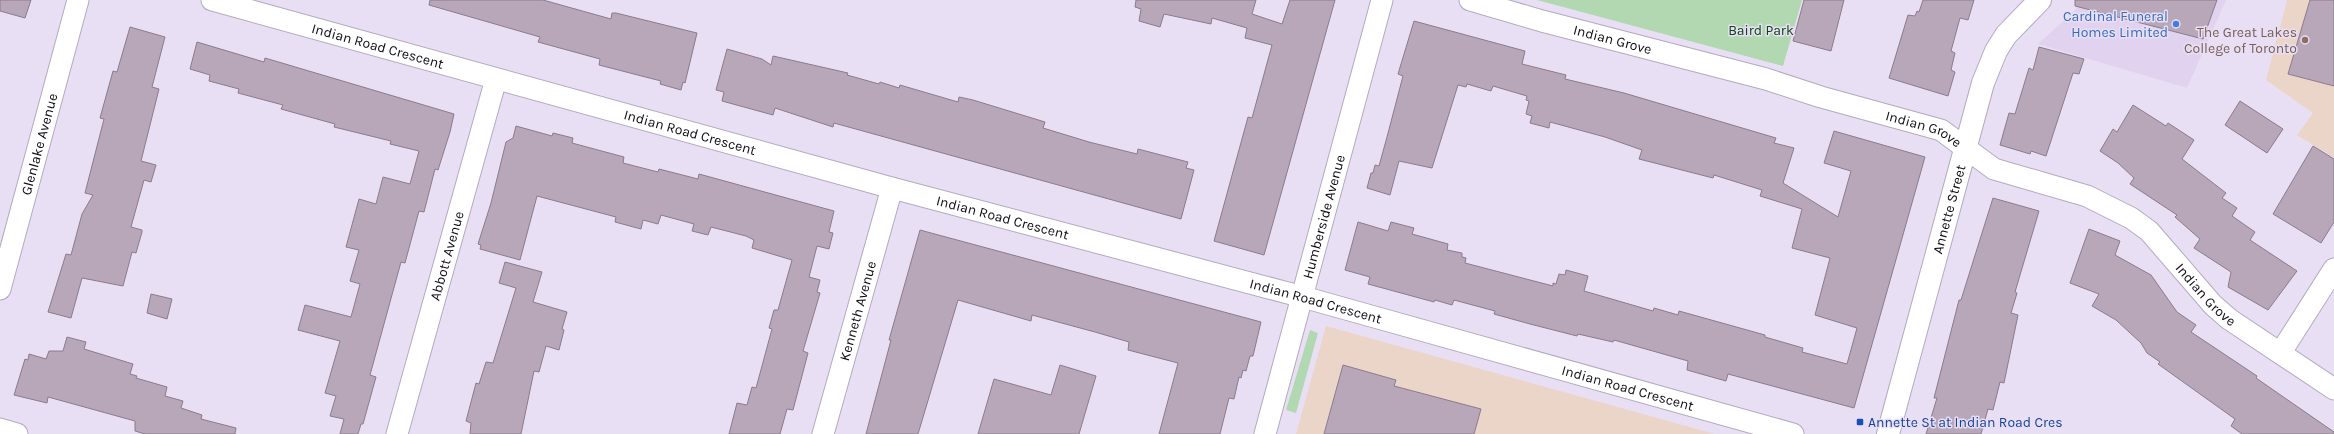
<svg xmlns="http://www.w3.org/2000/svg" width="2334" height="434" font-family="Karla,sans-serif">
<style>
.built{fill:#e1d3f0}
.education{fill:#ebd5c8}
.green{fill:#b1d8b1}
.building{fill:#b8a7b9;stroke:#8b7b8c}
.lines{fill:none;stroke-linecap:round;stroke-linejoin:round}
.minor-casing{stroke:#b4aabf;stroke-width:23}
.tertiary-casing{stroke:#b4aabf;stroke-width:24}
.minor{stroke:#fff;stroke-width:21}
.tertiary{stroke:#fff;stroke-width:22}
.shop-dot{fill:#3f7fe0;stroke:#e9dff5;stroke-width:1.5}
.education-dot{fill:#8d6e63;stroke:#e9dff5;stroke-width:1.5}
.transit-dot{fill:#1a4fb4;stroke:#e9dff5;stroke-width:1.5}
.labels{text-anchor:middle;stroke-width:3;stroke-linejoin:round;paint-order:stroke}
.shop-label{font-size:14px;fill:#366cbe;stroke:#e9dff5;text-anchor:end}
.park-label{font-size:14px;fill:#084311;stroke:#e9dff5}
.education-label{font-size:14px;fill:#785e54;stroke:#e9dff5;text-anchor:end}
.street-label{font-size:14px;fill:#0e0b12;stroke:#e9dff5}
.transit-label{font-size:14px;fill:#164399;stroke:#e9dff5;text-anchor:start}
</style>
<rect width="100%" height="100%" fill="#e9dff5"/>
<path class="built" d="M 2086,0 L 2226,0 L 2187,88 L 2038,44 Z"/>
<g class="education">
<path d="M 2287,0 L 2334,0 L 2334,158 L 2297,135 L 2313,113 L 2266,80 Z"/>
<path d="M 1326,326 L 1715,434 L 1296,434 Z"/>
</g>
<g class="green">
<path d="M 1537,0 L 1802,0 L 1783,66 Z"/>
<path d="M 1310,330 L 1318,333 L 1296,413 L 1286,410 Z"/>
</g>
<g class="building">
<path d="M 0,0 L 31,0 L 25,18 L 0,11 Z"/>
<path d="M 430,0 L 543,0 L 611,19 L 612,13 L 616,13 L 697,33 L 685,83 L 683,82 L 681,90 L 660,84 L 661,81 L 599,65 L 600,59 L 538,42 L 540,37 L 429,5 Z"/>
<path d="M 1136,0 L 1256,0 L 1252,14 L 1282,24 L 1290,0 L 1335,0 L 1264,255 L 1214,241 L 1248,117 L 1252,118 L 1272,45 L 1245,38 L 1247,28 L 1212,18 L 1211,24 L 1164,14 L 1160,27 L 1139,21 L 1141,9 L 1135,7 Z"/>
<path d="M 1804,0 L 1844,0 L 1831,51 L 1793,41 Z"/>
<path d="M 1923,0 L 1974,0 L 1968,20 L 1960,18 L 1951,51 L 1955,53 L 1951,70 L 1955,72 L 1948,96 L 1889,78 L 1908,15 L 1915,16 L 1917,11 L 1919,12 Z"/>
<path d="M 2075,0 L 2217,0 L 2203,39 L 2075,6 Z"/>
<path d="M 2310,0 L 2334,0 L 2334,86 L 2288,74 Z"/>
<path d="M 1414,21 L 1525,51 L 1522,64 L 1566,75 L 1565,79 L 1624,93 L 1776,138 L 1774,143 L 1794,148 L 1783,183 L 1838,217 L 1851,171 L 1824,163 L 1834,131 L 1925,157 L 1854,408 L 1728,374 L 1726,381 L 1687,370 L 1688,361 L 1614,340 L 1613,342 L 1578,334 L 1577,336 L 1530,324 L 1494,314 L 1495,311 L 1454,300 L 1452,305 L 1435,300 L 1434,302 L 1368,284 L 1370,277 L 1345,270 L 1358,222 L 1388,231 L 1391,222 L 1414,228 L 1412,234 L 1448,244 L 1447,250 L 1462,253 L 1462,257 L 1466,258 L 1465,263 L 1553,286 L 1553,283 L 1556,284 L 1559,274 L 1565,275 L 1566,270 L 1588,276 L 1584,291 L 1653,311 L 1654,308 L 1678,315 L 1679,311 L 1765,335 L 1765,337 L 1803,348 L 1802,352 L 1847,364 L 1857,328 L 1815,315 L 1830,258 L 1792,248 L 1802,209 L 1760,196 L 1762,190 L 1714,175 L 1713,178 L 1639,159 L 1642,150 L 1605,137 L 1550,122 L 1549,128 L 1530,123 L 1532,116 L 1526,114 L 1529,101 L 1526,100 L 1527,96 L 1493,86 L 1491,91 L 1467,84 L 1466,87 L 1458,85 L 1432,168 L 1399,161 L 1390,195 L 1367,188 L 1371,173 L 1373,173 L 1375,165 L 1379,166 L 1387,137 L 1403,76 L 1398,74 Z"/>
<path d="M 130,27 L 165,37 L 152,87 L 159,89 L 141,161 L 156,165 L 151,182 L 144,180 L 131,227 L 142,230 L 142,232 L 136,253 L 132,252 L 123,286 L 82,278 L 71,318 L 48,312 L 66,254 L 71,255 L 82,214 L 93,195 L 85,193 L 104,119 L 100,118 L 113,71 L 117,72 Z"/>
<path d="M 197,42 L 264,62 L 265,58 L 454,114 L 450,132 L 438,170 L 435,169 L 424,212 L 419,211 L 405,263 L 401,262 L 370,375 L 376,377 L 363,424 L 361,424 L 358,434 L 340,434 L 344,419 L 330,416 L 336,396 L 325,393 L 340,341 L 298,330 L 305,305 L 351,317 L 360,284 L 350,281 L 359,250 L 346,247 L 359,199 L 376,204 L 383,177 L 410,184 L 419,151 L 390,144 L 391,141 L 334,127 L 335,124 L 281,109 L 283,105 L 238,93 L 239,89 L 209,81 L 210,75 L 190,69 Z"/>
<path d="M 2039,47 L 2084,59 L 2079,74 L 2073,73 L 2046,156 L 2031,151 L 2030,154 L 2000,145 L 2009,113 L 2015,114 L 2029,68 L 2033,70 Z"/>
<path d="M 727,49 L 762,59 L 771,65 L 773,56 L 848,73 L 847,75 L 879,84 L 880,82 L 899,88 L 900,85 L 958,102 L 959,97 L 973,100 L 1045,122 L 1043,128 L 1089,142 L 1137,154 L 1138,149 L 1188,162 L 1186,168 L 1194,170 L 1181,219 L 834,123 L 833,127 L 775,108 L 773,115 L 722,101 L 724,92 L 716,90 Z"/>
<path d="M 2240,101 L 2283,129 L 2267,153 L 2225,125 Z"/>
<path d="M 2133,105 L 2166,126 L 2168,123 L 2194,140 L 2182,159 L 2226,193 L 2222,198 L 2237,208 L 2232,216 L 2255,232 L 2250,240 L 2297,271 L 2268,310 L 2228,287 L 2231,272 L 2194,248 L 2200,239 L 2175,217 L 2177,215 L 2130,184 L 2134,178 L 2118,163 L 2100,151 L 2113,129 L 2117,132 Z"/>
<path d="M 516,126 L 552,136 L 553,133 L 573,138 L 572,143 L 624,157 L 623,163 L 658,172 L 659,169 L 698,179 L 699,174 L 834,211 L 829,232 L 833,233 L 829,249 L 817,246 L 809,277 L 820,280 L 817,292 L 820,293 L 803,351 L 808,353 L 793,410 L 787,409 L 780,434 L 729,434 L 737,403 L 747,405 L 752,387 L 756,388 L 772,329 L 769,328 L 774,310 L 778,310 L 792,260 L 752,248 L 754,240 L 746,236 L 711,227 L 708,235 L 692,231 L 694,224 L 661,215 L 658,224 L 643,220 L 641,229 L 615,222 L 616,217 L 537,196 L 520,260 L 480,249 L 481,245 L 478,244 L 491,203 L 506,142 L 513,138 Z"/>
<path d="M 2313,146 L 2334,159 L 2334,222 L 2321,243 L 2273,214 Z"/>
<path d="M 1993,198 L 2039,211 L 2015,292 L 2017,293 L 2011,313 L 2018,315 L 2004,383 L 2000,382 L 1993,410 L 1988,409 L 1981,434 L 1926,434 L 1937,398 L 1934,398 L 1959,300 L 1961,300 Z"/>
<path d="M 2089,229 L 2120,241 L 2115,255 L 2151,275 L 2177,312 L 2196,325 L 2191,332 L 2257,376 L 2256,378 L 2334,432 L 2334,434 L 2242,434 L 2231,426 L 2235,419 L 2158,364 L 2160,362 L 2147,353 L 2141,343 L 2116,320 L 2092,306 L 2099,294 L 2070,283 Z"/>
<path d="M 920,230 L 1261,322 L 1253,356 L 1250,356 L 1246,371 L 1243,370 L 1241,378 L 1239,377 L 1234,399 L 1229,398 L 1220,434 L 1159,434 L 1178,363 L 1128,350 L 1129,342 L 1095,332 L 1032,315 L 1031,321 L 958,300 L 918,434 L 866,434 L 891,340 L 889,340 Z"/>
<path d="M 505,262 L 542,272 L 533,302 L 567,312 L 562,329 L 564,330 L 559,350 L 546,346 L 539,372 L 534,371 L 521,434 L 470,434 L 471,423 L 466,421 L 476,383 L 479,384 L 486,362 L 493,363 L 516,288 L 499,283 Z"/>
<path d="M 151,294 L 172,299 L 167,319 L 147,313 Z"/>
<path d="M 67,337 L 86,342 L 84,349 L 133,364 L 130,374 L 137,376 L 136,378 L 167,387 L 165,396 L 183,401 L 181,408 L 202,415 L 201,419 L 236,428 L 235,434 L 145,434 L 135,431 L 135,421 L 59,400 L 48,397 L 47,403 L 14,395 L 25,359 L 28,360 L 29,354 L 46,359 L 49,351 L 63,351 Z"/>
<path d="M 1060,365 L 1096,376 L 1079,434 L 978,434 L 994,379 L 1051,395 Z"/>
<path d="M 1343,365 L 1396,380 L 1394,386 L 1481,409 L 1474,434 L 1324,434 Z"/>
</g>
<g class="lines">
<defs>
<g id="minor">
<path id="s1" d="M 212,0 L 892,188 L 1303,297 L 1793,434"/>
<path id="s2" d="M 1470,0 L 1542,21 L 1766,79 L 1821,97 L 1941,130 L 1994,169 L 2087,196 L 2131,218 L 2149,231 L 2213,305 L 2229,319 L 2334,389"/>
<path id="s3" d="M 0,289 L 78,0"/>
<path d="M 2281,352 L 2334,269"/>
<path d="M 0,429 L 17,434"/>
<path id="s4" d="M 397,434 L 496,79"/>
<path id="s5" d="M 823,434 L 892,188"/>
<path id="s6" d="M 1265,434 L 1382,0"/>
</g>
<g id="tertiary">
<path id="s7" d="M 1888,434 L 1983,83 L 1996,51 L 2006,35 L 2040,0"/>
</g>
</defs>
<use href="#minor" class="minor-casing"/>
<use href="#tertiary" class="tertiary-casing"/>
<use href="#minor" class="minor"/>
<use href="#tertiary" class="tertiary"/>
</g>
<circle class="shop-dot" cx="2176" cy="24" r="4"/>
<circle class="education-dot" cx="2305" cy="40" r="4"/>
<rect class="transit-dot" x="1856" y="418" width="8" height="8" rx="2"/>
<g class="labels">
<g class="shop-label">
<text x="2168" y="21">Cardinal Funeral<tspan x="2168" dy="16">Homes Limited</tspan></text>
</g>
<g class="park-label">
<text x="1761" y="35">Baird Park</text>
</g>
<g class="education-label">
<text x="2297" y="37">The Great Lakes<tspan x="2297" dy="16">College of Toronto</tspan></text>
</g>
<g class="street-label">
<text dy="5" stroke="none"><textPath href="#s2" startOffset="148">Indian Grove</textPath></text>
<text dy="5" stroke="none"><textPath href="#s1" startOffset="172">Indian Road Crescent</textPath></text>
<text dy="5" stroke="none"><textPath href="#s2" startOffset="472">Indian Grove</textPath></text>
<text dy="5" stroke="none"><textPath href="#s1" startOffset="496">Indian Road Crescent</textPath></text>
<text dy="5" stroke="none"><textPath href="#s3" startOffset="150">Glenlake Avenue</textPath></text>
<text dy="5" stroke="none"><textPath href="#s7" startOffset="233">Annette Street</textPath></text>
<text dy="5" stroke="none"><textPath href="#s6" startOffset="225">Humberside Avenue</textPath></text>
<text dy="5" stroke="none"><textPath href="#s1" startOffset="820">Indian Road Crescent</textPath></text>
<text dy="5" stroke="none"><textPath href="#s4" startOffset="185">Abbott Avenue</textPath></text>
<text dy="5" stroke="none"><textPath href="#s2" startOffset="808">Indian Grove</textPath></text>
<text dy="5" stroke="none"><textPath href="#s1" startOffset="1144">Indian Road Crescent</textPath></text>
<text dy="5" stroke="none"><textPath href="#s5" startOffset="128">Kenneth Avenue</textPath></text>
<text dy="5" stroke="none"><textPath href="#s1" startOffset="1468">Indian Road Crescent</textPath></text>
</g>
<g class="transit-label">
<text x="1868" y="427">Annette St at Indian Road Cres</text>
</g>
</g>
</svg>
